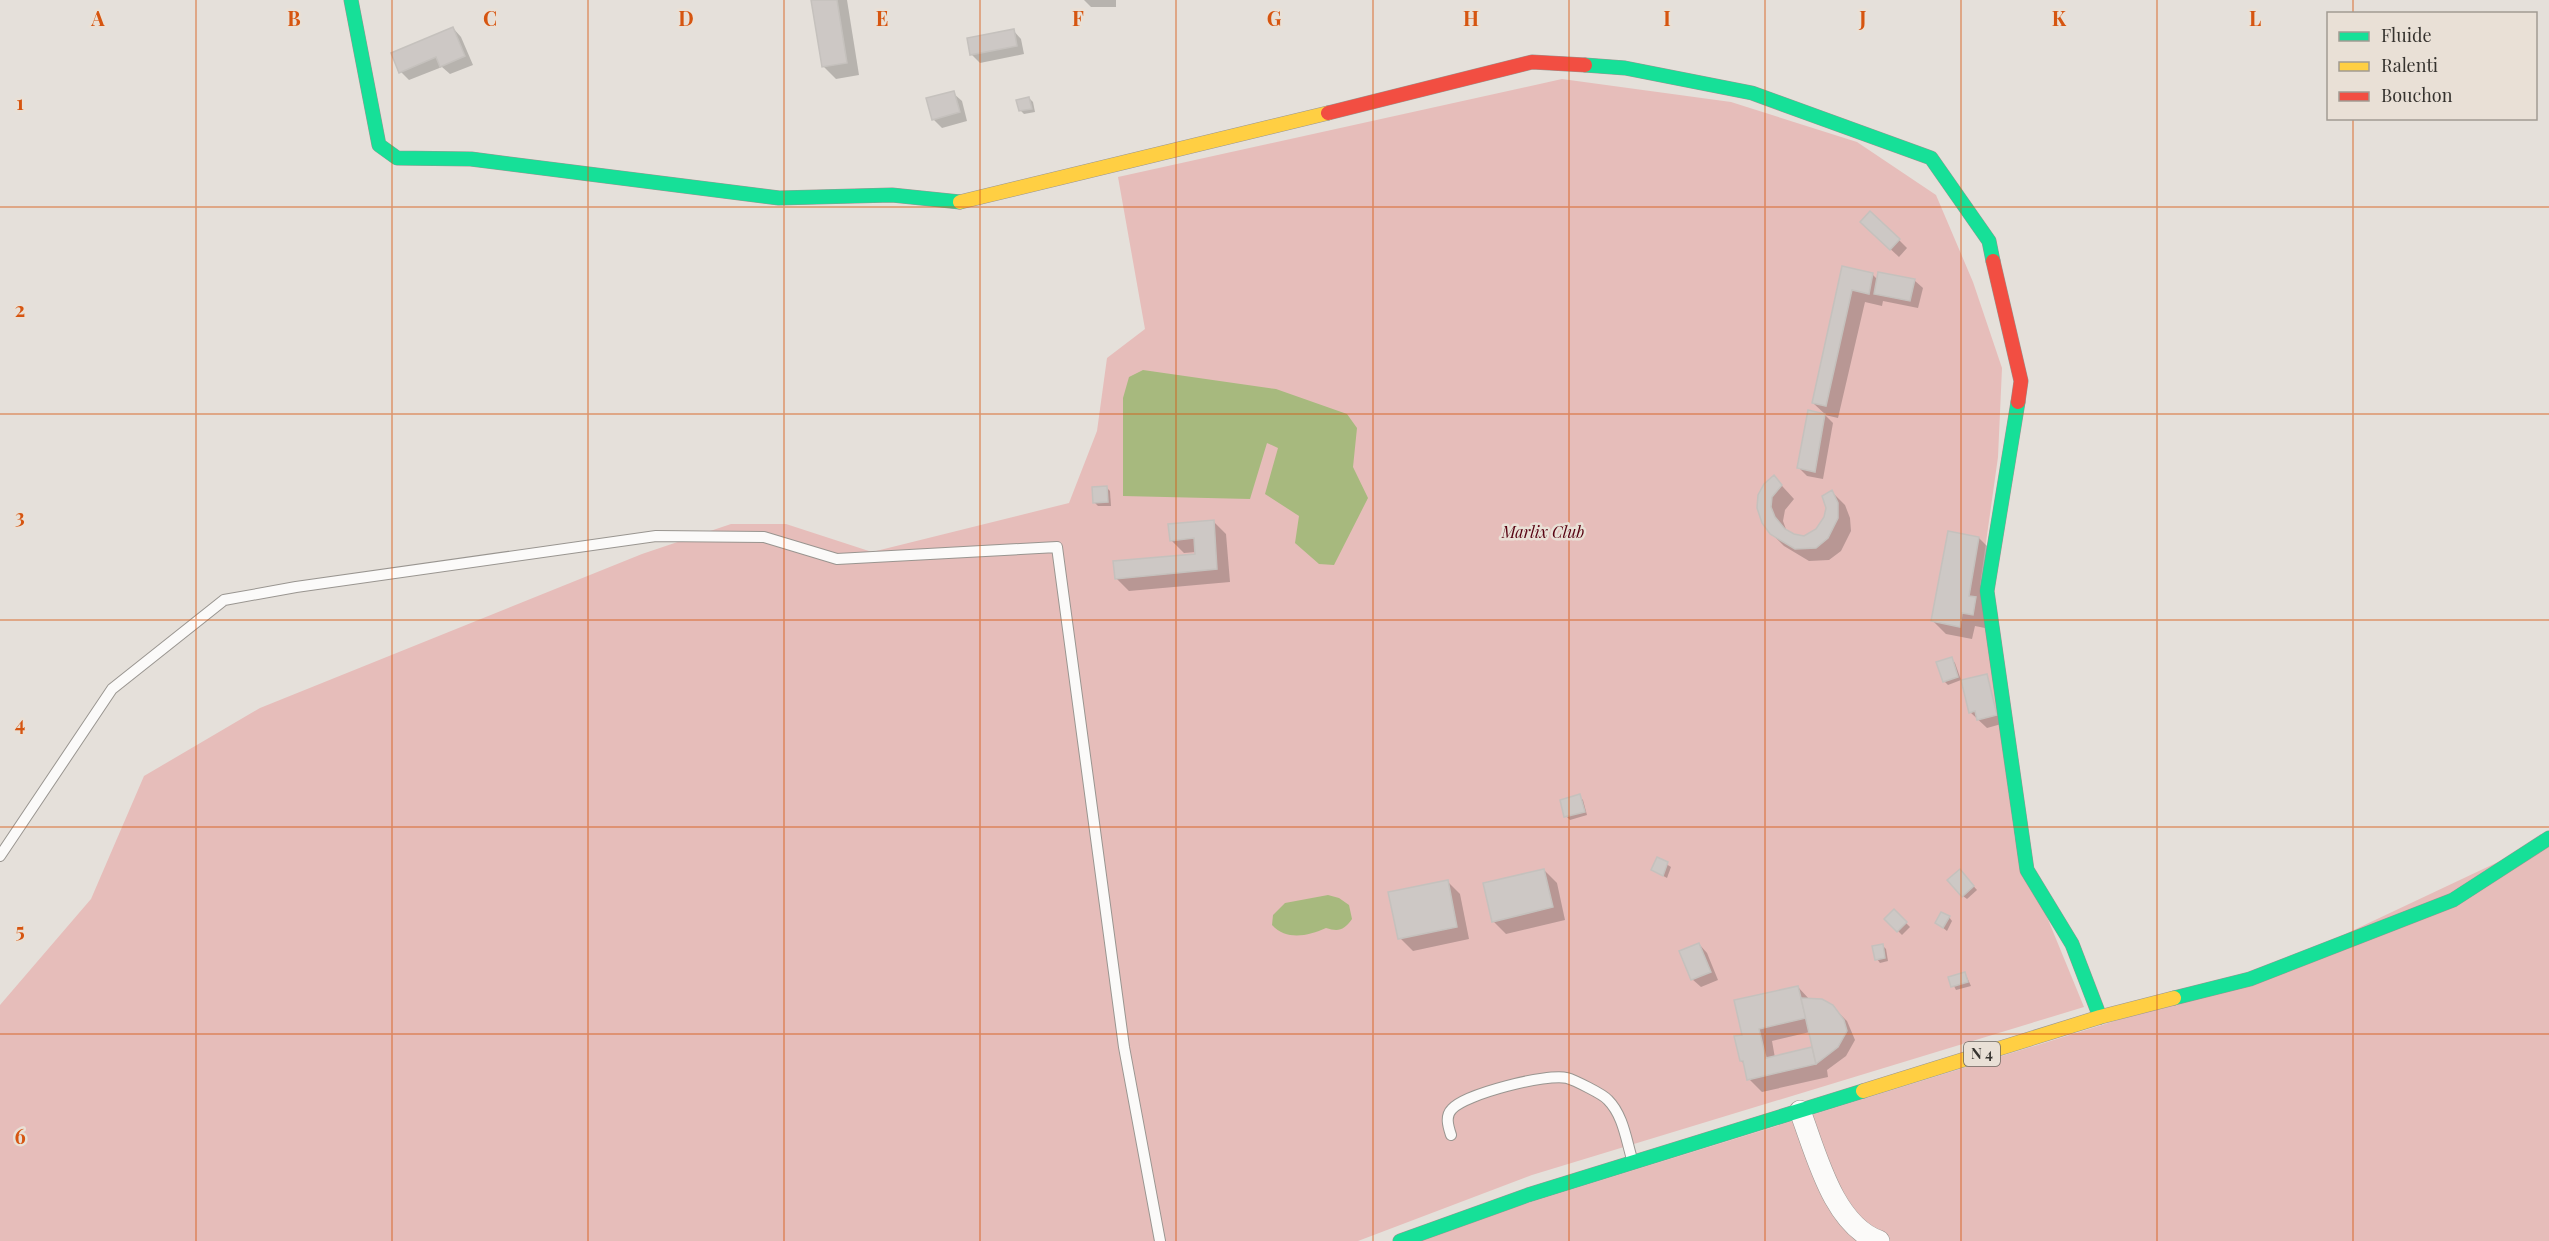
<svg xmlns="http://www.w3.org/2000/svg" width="2549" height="1241" font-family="'Playfair Display',serif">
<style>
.green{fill:#e6bdba}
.water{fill:#a7b97e}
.shadow{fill:#0003;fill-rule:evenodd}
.building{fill:#cdc8c5;stroke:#c5c1bd;stroke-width:1.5}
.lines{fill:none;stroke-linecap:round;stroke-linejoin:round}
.lane-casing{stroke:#999590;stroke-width:12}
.street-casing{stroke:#999590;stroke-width:22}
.fast-casing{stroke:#999590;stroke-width:15}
.slow-casing{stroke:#999590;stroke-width:15}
.jam-casing{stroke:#999590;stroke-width:15}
.lane{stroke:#fbfaf9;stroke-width:10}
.street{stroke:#fbfaf9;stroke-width:21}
.fast{stroke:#16e098;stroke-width:14}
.slow{stroke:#ffcf43;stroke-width:14}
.jam{stroke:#f24e42;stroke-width:14}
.grid{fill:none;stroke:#d65510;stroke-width:1.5;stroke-opacity:0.55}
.labels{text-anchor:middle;stroke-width:5;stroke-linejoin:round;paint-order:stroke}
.shield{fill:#e9e0d6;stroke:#6c6761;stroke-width:1.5}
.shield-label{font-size:15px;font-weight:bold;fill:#36332f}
.park-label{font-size:16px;font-style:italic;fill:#560110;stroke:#e9e0d6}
.grid-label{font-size:20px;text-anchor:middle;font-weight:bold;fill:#d65510;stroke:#e9e0d6;stroke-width:5;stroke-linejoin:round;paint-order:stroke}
</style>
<rect width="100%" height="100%" fill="#e5e0da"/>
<g class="green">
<path d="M 1562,79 L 1731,102 L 1857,142 L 1936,195 L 1973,282 L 2002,368 L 1998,457 L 1980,585 L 2015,839 L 2084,1007 L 1532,1175 L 1358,1241 L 0,1241 L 0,1005 L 91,899 L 144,776 L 260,708 L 642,554 L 731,524 L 786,524 L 872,552 L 1069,503 L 1097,431 L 1107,358 L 1145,329 L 1118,177 Z"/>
<path d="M 2549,838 L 2549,1241 L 1406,1241 L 2250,979 Z"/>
</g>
<g class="water">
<path d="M 1143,370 L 1276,389 L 1347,414 L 1357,428 L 1353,467 L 1368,498 L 1334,565 L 1319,564 L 1295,543 L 1299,516 L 1265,494 L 1278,448 L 1267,443 L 1250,499 L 1123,496 L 1123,398 L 1129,377 Z"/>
<path d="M 1328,895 L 1339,898 L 1349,905 L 1352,919 C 1344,930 1339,932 1326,928 C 1308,936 1287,941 1272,925 L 1273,915 L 1285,903 Z"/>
</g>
<g class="shadow">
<path d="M 812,0 L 847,0 L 859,75 L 836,79 L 823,66 Z"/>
<path d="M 1084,0 L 1116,0 L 1116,7 L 1091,7 Z"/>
<path d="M 453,28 L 461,37 L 473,65 L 450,74 L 442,67 L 409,80 L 401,72 Z"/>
<path d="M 1013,30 L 1021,39 L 1024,54 L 980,63 L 971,54 Z"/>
<path d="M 953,93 L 962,101 L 967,121 L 942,128 L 933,119 Z"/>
<path d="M 1029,98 L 1033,102 L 1035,112 L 1024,114 L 1020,110 Z"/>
<path d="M 1870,230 L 1899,240 L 1907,248 L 1899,257 Z"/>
<path d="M 1843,268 L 1873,275 L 1878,280 L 1914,280 L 1923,288 L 1918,308 L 1883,301 L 1882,306 L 1865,302 L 1838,418 L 1825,415 L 1833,423 L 1823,479 L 1807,476 L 1799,468 L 1809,412 L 1826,415 L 1813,403 Z"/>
<path d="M 1774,477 L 1794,499 L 1785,510 L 1783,521 L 1787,532 L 1804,538 L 1818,530 L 1826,518 L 1832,492 L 1845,505 L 1850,518 L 1851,531 L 1841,551 L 1829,560 L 1809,561 L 1784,546 L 1771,533 L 1758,508 Z"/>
<path d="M 1107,488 L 1110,491 L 1111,506 L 1098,506 L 1094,502 Z"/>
<path d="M 1213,521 L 1226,534 L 1230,582 L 1129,591 L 1116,578 L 1197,556 L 1196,552 L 1184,553 L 1171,540 Z"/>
<path d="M 1979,538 L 1992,551 L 1985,628 L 1975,626 L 1972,639 L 1946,634 L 1933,621 Z"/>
<path d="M 1952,659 L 1955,663 L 1961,680 L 1948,685 L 1944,681 Z"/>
<path d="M 1963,681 L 2005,723 L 1987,728 L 1970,712 Z"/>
<path d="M 1579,796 L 1583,800 L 1587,815 L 1570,820 L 1566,816 Z"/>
<path d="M 1658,859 L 1671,867 L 1667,878 L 1653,870 Z"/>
<path d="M 1544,870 L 1557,883 L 1565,920 L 1506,934 L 1493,921 Z"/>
<path d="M 1960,871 L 1977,890 L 1967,899 L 1963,896 Z"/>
<path d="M 1447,881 L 1460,894 L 1469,939 L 1413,951 L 1400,938 Z"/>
<path d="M 1894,911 L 1910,927 L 1902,935 L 1886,919 Z"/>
<path d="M 1949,917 L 1952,921 L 1947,931 L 1937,923 Z"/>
<path d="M 1699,944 L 1707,953 L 1718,980 L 1701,987 L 1692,979 Z"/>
<path d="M 1882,945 L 1886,949 L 1888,961 L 1880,963 L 1877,959 Z"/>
<path d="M 1965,973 L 1971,986 L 1956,990 L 1950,978 Z"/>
<path d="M 1798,987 L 1810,1000 L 1838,1012 L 1847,1021 L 1855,1040 L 1846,1056 L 1827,1070 L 1828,1077 L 1762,1092 L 1749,1079 L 1746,1065 L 1741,1061 L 1744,1036 ZM 1810,1032 L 1815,1052 L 1812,1049 L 1775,1058 L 1772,1041 Z"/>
</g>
<g class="building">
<path d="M 811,0 L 837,0 L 847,63 L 822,67 Z"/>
<path d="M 453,27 L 465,56 L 440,67 L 436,57 L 399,73 L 391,53 Z"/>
<path d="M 1014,29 L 1017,46 L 970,55 L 967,38 Z"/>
<path d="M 954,91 L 960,112 L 932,120 L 926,98 Z"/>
<path d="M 1029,97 L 1032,109 L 1019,111 L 1016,100 Z"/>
<path d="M 1870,211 L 1900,239 L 1890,250 L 1860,222 Z"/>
<path d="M 1842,266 L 1873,273 L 1869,294 L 1852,290 L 1826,406 L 1812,403 Z"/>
<path d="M 1878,272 L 1915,279 L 1910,301 L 1874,294 Z"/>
<path d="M 1808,410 L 1825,414 L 1815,472 L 1797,468 Z"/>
<path d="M 1774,475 L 1782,485 L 1772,497 L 1771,507 L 1775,517 L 1785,529 L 1794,534 L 1804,536 L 1816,529 L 1824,517 L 1826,508 L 1822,496 L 1832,490 L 1838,503 L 1838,518 L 1828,538 L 1816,548 L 1795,549 L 1770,534 L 1762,523 L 1757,508 L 1758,495 L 1764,484 Z"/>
<path d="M 1107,486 L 1108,502 L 1093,503 L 1092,487 Z"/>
<path d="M 1214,520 L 1217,569 L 1115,579 L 1113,561 L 1195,554 L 1194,538 L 1170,541 L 1168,524 Z"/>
<path d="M 1948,531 L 1979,537 L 1969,596 L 1976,597 L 1973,615 L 1962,613 L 1960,627 L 1931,621 Z"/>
<path d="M 1952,657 L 1958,677 L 1943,682 L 1936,662 Z"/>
<path d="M 1987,674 L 1997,715 L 1977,720 L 1975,711 L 1969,713 L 1961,680 Z"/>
<path d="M 1580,794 L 1585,812 L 1564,817 L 1560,800 Z"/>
<path d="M 1657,857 L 1668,862 L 1663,876 L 1651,870 Z"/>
<path d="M 1544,869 L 1553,907 L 1492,922 L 1483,883 Z"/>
<path d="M 1960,869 L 1974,886 L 1962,897 L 1947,880 Z"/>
<path d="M 1448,880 L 1457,927 L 1398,939 L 1388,892 Z"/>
<path d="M 1894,909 L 1907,922 L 1897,932 L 1884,919 Z"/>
<path d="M 1941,912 L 1950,916 L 1943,928 L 1935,923 Z"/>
<path d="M 1699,943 L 1711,972 L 1691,980 L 1679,951 Z"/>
<path d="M 1883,944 L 1885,958 L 1875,960 L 1872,946 Z"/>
<path d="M 1965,972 L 1968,982 L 1951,987 L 1948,977 Z"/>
<path d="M 1798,986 L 1806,1018 L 1759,1029 L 1766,1058 L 1812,1047 L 1816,1064 L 1747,1080 L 1743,1061 L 1740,1061 L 1734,1036 L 1742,1035 L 1734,1000 Z"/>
<path d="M 1801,998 L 1822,999 L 1833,1005 L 1844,1020 L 1847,1031 L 1838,1047 L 1816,1064 Z"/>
</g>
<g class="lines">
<defs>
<g id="lane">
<path d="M 0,856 L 112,689 L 224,600 L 296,587 L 656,536 L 764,537 L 837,559 L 1057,547 L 1124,1047 L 1160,1241"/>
<path d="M 1451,1135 C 1448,1126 1445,1116 1452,1109 C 1465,1094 1547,1073 1567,1078 C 1574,1080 1603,1094 1608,1100 C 1623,1115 1626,1139 1632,1159"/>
</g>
<path id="street" d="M 1800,1111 C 1816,1153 1833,1225 1879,1241"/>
<g id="fast">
<path d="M 351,0 L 379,145 L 397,158 L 471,159 L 779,198 L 892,195 L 960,202"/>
<path d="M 1585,65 L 1625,68 L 1752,93 L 1931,158 L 1989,241 L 1993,261"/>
<path d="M 2018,402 L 1987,591 L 2027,870 L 2072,944 L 2100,1017"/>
<path d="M 2174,998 L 2250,979 L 2453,900 L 2549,838"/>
<path d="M 1400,1241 L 1528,1195 L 1863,1091"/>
</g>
<g id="slow">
<path d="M 960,202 L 1328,113"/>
<path d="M 1863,1091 L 2100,1017 L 2174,998"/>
</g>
<g id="jam">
<path d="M 1328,113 L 1532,62 L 1585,65"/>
<path d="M 1993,261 L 2021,381 L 2018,402"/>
</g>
</defs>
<use href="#lane" class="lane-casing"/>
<use href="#street" class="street-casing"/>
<use href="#fast" class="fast-casing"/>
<use href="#slow" class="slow-casing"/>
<use href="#jam" class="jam-casing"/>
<use href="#lane" class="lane"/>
<use href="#street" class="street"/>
<use href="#fast" class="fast"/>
<use href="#slow" class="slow"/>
<use href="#jam" class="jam"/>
</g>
<path class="grid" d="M 196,0 L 196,1241M 392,0 L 392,1241M 588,0 L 588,1241M 784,0 L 784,1241M 980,0 L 980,1241M 1176,0 L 1176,1241M 1373,0 L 1373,1241M 1569,0 L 1569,1241M 1765,0 L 1765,1241M 1961,0 L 1961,1241M 2157,0 L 2157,1241M 2353,0 L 2353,14M 2353,118 L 2353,1241M 0,207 L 2549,207M 0,414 L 2549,414M 0,620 L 2549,620M 0,827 L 2549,827M 0,1034 L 2549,1034"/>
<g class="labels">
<rect class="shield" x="1964" y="1042" width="36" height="24" rx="4.5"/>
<g class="shield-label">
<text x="1982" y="1059">N 4</text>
</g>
<g class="park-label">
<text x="1543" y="538">Marlix Club</text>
</g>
</g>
<g class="grid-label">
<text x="98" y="26">A</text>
<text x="294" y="26">B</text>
<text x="490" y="26">C</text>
<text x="686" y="26">D</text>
<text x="882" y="26">E</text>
<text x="1078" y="26">F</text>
<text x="1274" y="26">G</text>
<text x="1471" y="26">H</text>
<text x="1667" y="26">I</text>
<text x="1863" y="26">J</text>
<text x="2059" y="26">K</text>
<text x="2255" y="26">L</text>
<text x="20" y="110">1</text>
<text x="20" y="317">2</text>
<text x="20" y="524">3</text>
<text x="20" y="731">4</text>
<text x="20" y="938">5</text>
<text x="20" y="1144">6</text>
</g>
<rect x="2327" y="12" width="210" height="108" fill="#e9e0d6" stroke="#a19b93" stroke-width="1.5"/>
<rect x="2339" y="32" width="30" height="9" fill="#16e098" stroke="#a19b93" stroke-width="1.5"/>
<text x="2381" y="42" font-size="18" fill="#36332f">Fluide</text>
<rect x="2339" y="62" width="30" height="9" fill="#ffcf43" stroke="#a19b93" stroke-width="1.5"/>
<text x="2381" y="72" font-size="18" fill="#36332f">Ralenti</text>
<rect x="2339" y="92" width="30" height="9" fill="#f24e42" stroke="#a19b93" stroke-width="1.5"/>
<text x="2381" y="102" font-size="18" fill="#36332f">Bouchon</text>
</svg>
